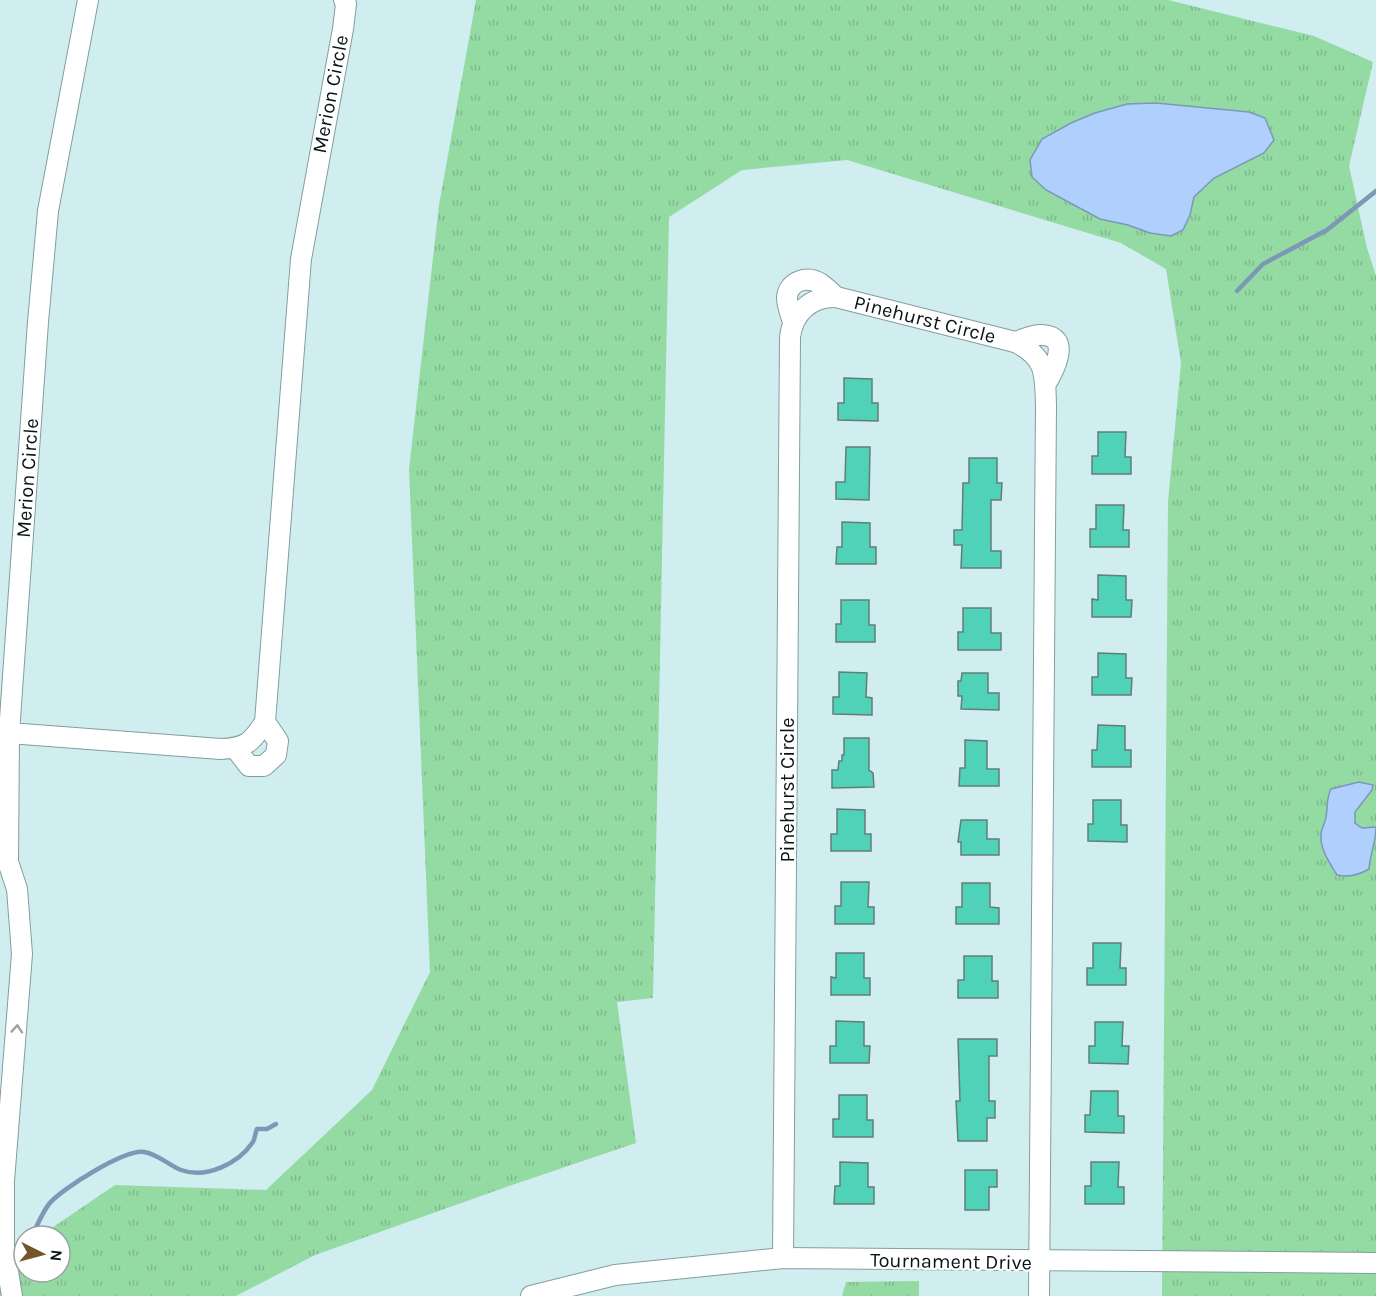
<svg xmlns="http://www.w3.org/2000/svg" width="1376" height="1296" font-family="Karla,sans-serif">
<style>
.grass{fill:url(#grass-tufts)}
.water{fill:#afd0fd;stroke:#7d97b7;stroke-width:1.5}
.lines{fill:none;stroke-linecap:round;stroke-linejoin:round}
.stream{stroke:#7d97b7;stroke-width:4.5}
.building{fill:#4fd2b7;stroke:#647d77;stroke-width:1.5}
.minor-casing{stroke:#829ea0;stroke-width:22}
.minor{stroke:#fff;stroke-width:20}
.oneway{stroke:#9ca1a1}
.labels{text-anchor:middle;stroke-width:4.5;stroke-linejoin:round;paint-order:stroke}
.street-label{font-size:20px;fill:#081314;stroke:#fff}
</style>
<defs>
<pattern id="grass-tufts" width="24" height="20" patternUnits="userSpaceOnUse" patternTransform="scale(1.5)"><rect width="24" height="20" fill="#94daa3"/><path d="M3 7l-1-3M5 7V3M7 7l1-3M15 17l-1-3M17 17v-4M19 17l1-3" fill="none" stroke="#7eba8b"/></pattern>
</defs>
<rect width="100%" height="100%" fill="#d0edf0"/>
<g class="grass">
<path d="M 476,0 L 1168,0 L 1314,36 L 1373,62 L 1349,166 L 1367,248 L 1376,276 L 1376,1296 L 1162,1296 L 1168,502 L 1181,363 L 1166,269 L 1121,243 L 847,160 L 742,170 L 669,217 L 653,998 L 617,1002 L 636,1143 L 509,1186 L 315,1255 L 236,1296 L 0,1296 L 0,1251 L 24,1242 L 24,1272 L 60,1272 L 60,1236 L 40,1236 L 115,1185 L 266,1190 L 372,1090 L 430,972 L 409,469 L 439,205 Z"/>
<path d="M 919,1281 L 919,1296 L 842,1296 L 846,1282 Z"/>
</g>
<g class="water">
<path d="M 1156,103 L 1249,112 L 1265,118 L 1274,140 L 1264,153 L 1214,178 L 1194,197 L 1190,215 L 1183,230 L 1171,236 L 1150,233 L 1128,225 L 1100,219 L 1046,190 L 1032,177 L 1030,160 L 1042,139 L 1071,123 L 1095,113 L 1127,104 Z"/>
<path d="M 1359,782 L 1373,785 L 1372,790 L 1355,812 L 1355,823 L 1362,828 L 1376,827 C 1376,842 1370,854 1369,869 C 1359,875 1349,878 1337,875 C 1330,863 1320,850 1321,835 C 1321,829 1325,824 1326,817 C 1328,807 1326,798 1331,789 Z"/>
</g>
<g class="lines">
<g class="stream">
<path d="M 1237,291 L 1263,264 L 1327,230 L 1376,191"/>
<path d="M 32,1236 C 37,1226 42,1213 49,1204 C 61,1189 125,1149 144,1152 C 158,1154 168,1165 181,1170 C 206,1179 238,1164 253,1142 C 255,1139 255,1133 257,1129 L 267,1129 L 276,1124"/>
</g>
</g>
<g class="building">
<path d="M 844,378 L 872,379 L 872,403 L 878,403 L 878,421 L 838,420 L 838,403 L 844,403 Z"/>
<path d="M 1098,432 L 1126,432 L 1125,457 L 1131,457 L 1131,474 L 1092,474 L 1092,456 L 1098,456 Z"/>
<path d="M 846,447 L 870,447 L 869,500 L 836,499 L 836,482 L 845,482 Z"/>
<path d="M 969,458 L 997,458 L 997,483 L 1002,483 L 1001,500 L 991,500 L 991,551 L 1001,551 L 1001,568 L 961,568 L 962,545 L 954,545 L 954,530 L 962,530 L 963,483 L 969,483 Z"/>
<path d="M 1096,505 L 1124,505 L 1123,530 L 1129,530 L 1129,547 L 1090,547 L 1090,529 L 1096,529 Z"/>
<path d="M 842,522 L 870,523 L 870,547 L 876,547 L 876,564 L 836,564 L 837,547 L 842,547 Z"/>
<path d="M 1098,575 L 1126,576 L 1126,600 L 1132,600 L 1131,617 L 1092,617 L 1092,599 L 1098,600 Z"/>
<path d="M 841,600 L 869,600 L 869,625 L 875,625 L 875,642 L 836,642 L 836,624 L 841,624 Z"/>
<path d="M 963,608 L 991,608 L 991,633 L 1001,633 L 1001,650 L 958,650 L 958,632 L 963,632 Z"/>
<path d="M 1098,653 L 1126,654 L 1126,678 L 1132,678 L 1131,695 L 1092,695 L 1092,677 L 1098,677 Z"/>
<path d="M 839,672 L 867,673 L 866,697 L 872,698 L 872,715 L 833,714 L 833,697 L 839,697 Z"/>
<path d="M 962,673 L 988,673 L 988,693 L 999,693 L 999,710 L 961,709 L 962,696 L 958,696 L 958,681 L 961,681 Z"/>
<path d="M 1098,725 L 1125,726 L 1125,750 L 1131,750 L 1131,767 L 1092,767 L 1092,750 L 1097,750 Z"/>
<path d="M 844,738 L 869,738 L 869,770 L 873,773 L 874,787 L 832,788 L 832,770 L 838,770 L 839,761 L 842,761 L 842,755 L 844,755 Z"/>
<path d="M 965,740 L 987,741 L 987,769 L 999,769 L 999,786 L 959,786 L 960,768 L 965,768 Z"/>
<path d="M 1093,800 L 1121,800 L 1121,825 L 1127,825 L 1127,842 L 1088,841 L 1088,824 L 1093,824 Z"/>
<path d="M 837,809 L 865,810 L 865,834 L 871,834 L 871,851 L 831,851 L 831,834 L 837,834 Z"/>
<path d="M 961,820 L 987,820 L 987,839 L 999,839 L 999,855 L 961,855 L 961,842 L 958,842 Z"/>
<path d="M 841,882 L 869,882 L 868,907 L 874,907 L 874,924 L 835,924 L 835,906 L 841,906 Z"/>
<path d="M 962,883 L 990,883 L 990,907 L 999,908 L 999,924 L 956,924 L 956,907 L 962,907 Z"/>
<path d="M 1093,943 L 1121,943 L 1120,968 L 1126,968 L 1126,985 L 1087,985 L 1087,968 L 1093,968 Z"/>
<path d="M 836,953 L 864,953 L 864,978 L 870,978 L 870,995 L 831,995 L 831,977 L 836,978 Z"/>
<path d="M 964,956 L 992,956 L 992,981 L 998,981 L 998,998 L 958,998 L 958,980 L 964,980 Z"/>
<path d="M 836,1021 L 864,1022 L 864,1046 L 870,1046 L 869,1063 L 830,1063 L 830,1046 L 836,1046 Z"/>
<path d="M 1095,1022 L 1123,1022 L 1122,1046 L 1129,1046 L 1128,1064 L 1089,1063 L 1089,1046 L 1095,1046 Z"/>
<path d="M 958,1039 L 997,1039 L 997,1056 L 989,1056 L 989,1101 L 995,1101 L 995,1118 L 987,1118 L 987,1141 L 958,1141 L 956,1101 L 960,1101 Z"/>
<path d="M 1091,1091 L 1118,1091 L 1118,1116 L 1124,1116 L 1124,1133 L 1085,1132 L 1085,1115 L 1090,1115 Z"/>
<path d="M 839,1095 L 867,1095 L 867,1120 L 873,1120 L 873,1137 L 833,1137 L 833,1119 L 839,1119 Z"/>
<path d="M 840,1162 L 868,1163 L 868,1187 L 874,1187 L 874,1204 L 834,1204 L 835,1186 L 840,1186 Z"/>
<path d="M 1091,1162 L 1119,1162 L 1118,1187 L 1124,1187 L 1124,1204 L 1085,1204 L 1085,1186 L 1091,1186 Z"/>
<path d="M 965,1170 L 997,1170 L 997,1187 L 989,1187 L 989,1210 L 965,1210 Z"/>
</g>
<g class="lines">
<defs>
<g id="minor">
<path d="M 88,0 L 48,211 L 38,322 L 9,733 L 221,749 C 246,748 251,743 265,722 L 301,259 L 343,29 L 346,4 L 344,0"/>
<path d="M 793,322 C 791,315 787,306 787,298 C 788,281 807,275 821,284 C 826,287 831,293 836,297"/>
<path d="M 1015,342 C 1023,340 1033,334 1042,335 C 1073,336 1053,372 1045,385"/>
<path d="M 9,733 L 8,862 L 17,889 L 22,954 L 4,1181 L 4,1247 L 12,1296"/>
<path d="M 236,749 L 249,766 L 264,766 L 276,755 L 278,741 L 265,722"/>
<path d="M 783,1258 L 790,337 C 793,313 811,296 836,297 L 1015,342 C 1047,357 1045,375 1046,406 L 1039,1296"/>
<path d="M 531,1296 L 615,1275 L 783,1258 L 1376,1263"/>
</g>
</defs>
<use href="#minor" class="minor-casing"/>
<use href="#minor" class="minor"/>
</g>
<defs><path id="oneway-chevron" d="M-2-3.5L2.5 0L-2 3.5" fill="none" stroke-width="1.6" stroke-linecap="round" stroke-linejoin="round" transform="scale(1.5)"/></defs>
<use class="oneway" href="#oneway-chevron" transform="translate(17 1029) rotate(-86)"/>
<g class="labels">
<g class="street-label">
<text transform="translate(330 94) rotate(-79)" y="7">Merion Circle</text>
<text transform="translate(925 319) rotate(14)" y="7">Pinehurst Circle</text>
<text transform="translate(27 478) rotate(-86)" y="7">Merion Circle</text>
<text transform="translate(787 790) rotate(-90)" y="7">Pinehurst Circle</text>
<text transform="translate(951 1261) rotate(1)" y="7">Tournament Drive</text>
</g>
</g>
<g transform="translate(42 1254) rotate(96)"><circle r="28" fill="#ffffff" stroke="#9ca1a1" stroke-width="1.5"/>
<path d="M0-4.5L10 22L0 15L-10 22Z" fill="#75552b"/>
<text y="-9" font-size="16" font-weight="bold" text-anchor="middle" fill="#081314">N</text>
</g>
</svg>
